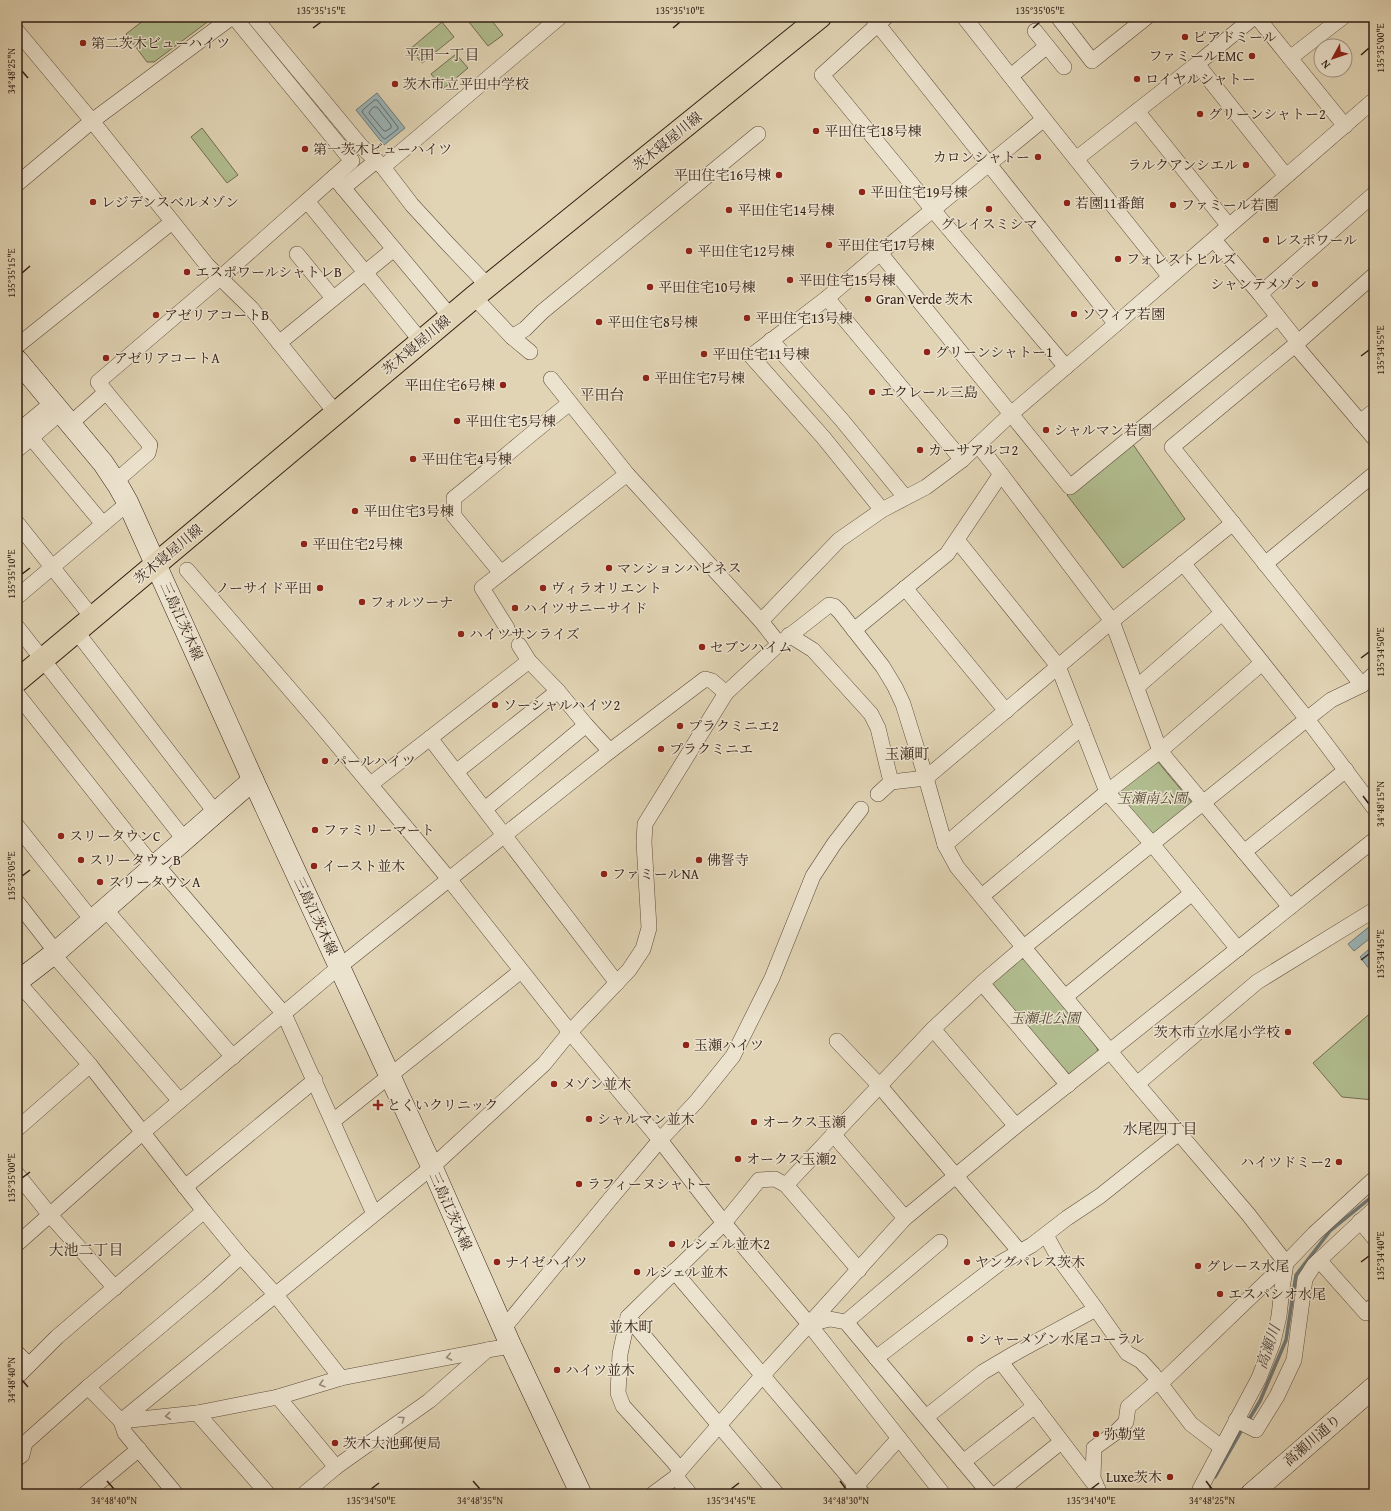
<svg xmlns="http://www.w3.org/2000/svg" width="1391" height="1511" font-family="'Gentium Book Plus','Noto Serif JP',serif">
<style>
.green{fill:#b1bd8f;stroke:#726e52}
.water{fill:#9ab5b9;stroke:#707977}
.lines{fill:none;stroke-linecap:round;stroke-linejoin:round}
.shore{stroke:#666a66;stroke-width:1}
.stream{stroke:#707977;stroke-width:3.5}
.street-casing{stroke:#5e4c3c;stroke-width:16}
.secondary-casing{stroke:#321e14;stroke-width:22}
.primary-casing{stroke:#321e14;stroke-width:24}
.street{stroke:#ece3ce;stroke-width:15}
.secondary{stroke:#ece3ce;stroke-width:21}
.primary{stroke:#e1d4b4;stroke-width:22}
.oneway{stroke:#988a7a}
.ticks{fill:none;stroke:#321e14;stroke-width:1.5}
.poi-dot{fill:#8f2418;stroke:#ece3ce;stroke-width:1.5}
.labels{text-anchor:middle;stroke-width:3;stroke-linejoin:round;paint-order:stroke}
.poi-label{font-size:14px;fill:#321e14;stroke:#ece3ce;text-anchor:start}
.street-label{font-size:14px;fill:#321e14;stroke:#ece3ce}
.park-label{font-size:14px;font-style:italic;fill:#524633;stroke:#ece3ce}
.neighbourhood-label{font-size:15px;fill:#321e14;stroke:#ece3ce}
.water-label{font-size:15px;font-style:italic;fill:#514b46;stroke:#ece3ce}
.neatline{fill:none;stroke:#321e14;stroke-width:1.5}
.ticks-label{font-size:10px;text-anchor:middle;fill:#321e14}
</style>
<rect width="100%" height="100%" fill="#e1d4b4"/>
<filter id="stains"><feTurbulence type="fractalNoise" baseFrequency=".005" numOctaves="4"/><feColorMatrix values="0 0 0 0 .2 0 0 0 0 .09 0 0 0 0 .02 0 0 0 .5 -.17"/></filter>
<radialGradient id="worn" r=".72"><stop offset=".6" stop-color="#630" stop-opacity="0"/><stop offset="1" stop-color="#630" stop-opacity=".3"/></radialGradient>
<g class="green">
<path d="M 148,17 L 214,17 L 154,62 L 147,62 L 126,34 Z"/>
<path d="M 465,17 L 489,17 L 503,35 L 488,46 Z"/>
<path d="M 442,22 L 454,37 L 422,63 L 410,49 Z"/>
<path d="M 456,54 L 468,68 L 443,89 L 431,74 Z"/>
<path d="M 202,128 L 238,175 L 227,183 L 191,137 Z"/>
<path d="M 1132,443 L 1185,519 L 1123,568 L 1067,495 Z"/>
<path d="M 1153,756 L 1193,804 L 1150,840 L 1110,793 Z"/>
<path d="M 1019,959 L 1025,959 L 1097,1048 L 1098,1054 L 1070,1077 L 992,987 L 992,981 Z"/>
<path d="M 1374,1010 L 1374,1100 L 1342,1097 L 1313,1063 Z"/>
</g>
<g class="water">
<path d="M 377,93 L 405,128 L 384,145 L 356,110 Z"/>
<path d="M 1370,926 L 1374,931 L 1374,935 L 1354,951 L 1348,944 Z"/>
<path d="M 1374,945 L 1374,975 L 1360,957 Z"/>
</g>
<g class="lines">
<g class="shore">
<path d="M 375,100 L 377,100 L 398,127 L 398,129 L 385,139 L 383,138 L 362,112 L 363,110 Z"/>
<path d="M 374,107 L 377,107 L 391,125 L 391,128 L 386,131 L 384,131 L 369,113 L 370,111 Z"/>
</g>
<g class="stream">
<path d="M 1248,1421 L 1260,1401 L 1286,1340 L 1296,1275 L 1330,1231 L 1374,1195"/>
<path d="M 1215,1477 L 1243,1428"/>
</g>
<defs>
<g id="street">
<path d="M 254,17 L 361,146 L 383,167 L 412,205 L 447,243 L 488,286"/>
<path d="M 872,17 L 1116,324"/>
<path d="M 886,17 L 822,75 L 933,210 L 1066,367"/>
<path d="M 964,17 L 1044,119"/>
<path d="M 1058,17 L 1092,61 L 1147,17"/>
<path d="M 1254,17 L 1197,64 L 1286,176"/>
<path d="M 1257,17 L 1290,58 L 1343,17"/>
<path d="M 17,31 L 92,121 L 207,265 L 251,308 L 335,412"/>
<path d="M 1035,31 L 1064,67"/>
<path d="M 1290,58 L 1345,126"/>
<path d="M 1017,71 L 1047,46"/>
<path d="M 1137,111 L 1229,226"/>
<path d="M 1076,159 L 1197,64"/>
<path d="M 383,167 L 560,17"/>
<path d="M 334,177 L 450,316"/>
<path d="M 17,184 L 92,121 L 232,17"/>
<path d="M 343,188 L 376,161"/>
<path d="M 307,201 L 421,341"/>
<path d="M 1214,240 L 1260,294 L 1298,342"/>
<path d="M 880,253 L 1044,119 L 1170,277"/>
<path d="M 297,254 L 333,298"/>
<path d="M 1374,275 L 1295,345 L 1374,438"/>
<path d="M 1260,294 L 1374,194"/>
<path d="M 474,297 L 512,337 L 530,352"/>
<path d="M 827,298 L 962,460"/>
<path d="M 1278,317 L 1070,487 L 1011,414 L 1116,324 L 1374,100"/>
<path d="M 512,337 L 525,329 L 542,312 L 758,134"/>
<path d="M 771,340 L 841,419 L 905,497"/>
<path d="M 279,343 L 394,249"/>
<path d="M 1295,345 L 1172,447 L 1362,685"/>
<path d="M 17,346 L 172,222"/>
<path d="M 551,379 L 627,474 L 761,621 L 779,644"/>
<path d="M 106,392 L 98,382 L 220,278 L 352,161 L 234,17"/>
<path d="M 1360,422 L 1374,411"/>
<path d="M 70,424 L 106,392 L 150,445 L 148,453 L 116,481"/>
<path d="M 23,428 L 103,524"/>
<path d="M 17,432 L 52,403"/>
<path d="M 978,445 L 1001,474 L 1112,621 L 1160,751 L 1290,907"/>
<path d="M 17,450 L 60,413"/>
<path d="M 17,523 L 92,617"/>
<path d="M 957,540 L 1058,666 L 1107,792 L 1152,844 L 1238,949"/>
<path d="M 1183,563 L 1307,719 L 1374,808"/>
<path d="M 1265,564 L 1374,474"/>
<path d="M 187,570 L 318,722 L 449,879 L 570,1032 L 660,1140 L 724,1223 L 809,1324 L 943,1494"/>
<path d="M 501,573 L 454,516 L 454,498 C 493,467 530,434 570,403"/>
<path d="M 905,588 L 1006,711"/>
<path d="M 17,597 L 128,503"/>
<path d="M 761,621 L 839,540 L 882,510 L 926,487 L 962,460 L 1011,414 L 880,253 L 827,298 L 751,356 L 823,437 L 882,510"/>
<path d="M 17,627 L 184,839"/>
<path d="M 507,628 L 482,588 L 627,474"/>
<path d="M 854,630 L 947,554 L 1001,474"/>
<path d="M 76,631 L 215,812"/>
<path d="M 789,635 L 813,650 L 871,714 L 878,728 L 891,782"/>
<path d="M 1137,687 L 1222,613"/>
<path d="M 558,691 L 586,725 L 610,751 L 705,679 L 712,681 L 726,693"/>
<path d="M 17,694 L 153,866"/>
<path d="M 430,738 L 617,983"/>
<path d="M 456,772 L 558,691 L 529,661 L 519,645"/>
<path d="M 371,784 L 529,661"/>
<path d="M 878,794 L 891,782 L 926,778 L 1112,621 L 1233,523"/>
<path d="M 485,809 L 586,725"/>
<path d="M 17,826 L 92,920"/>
<path d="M 945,845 L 1082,727"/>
<path d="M 1244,852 L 1346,770"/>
<path d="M 156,864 L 284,1014 L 374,1214"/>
<path d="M 982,896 L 1107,792 L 1160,751 L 1262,663"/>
<path d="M 17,902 L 56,952"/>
<path d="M 105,909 L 233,1057"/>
<path d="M 53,954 L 180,1101"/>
<path d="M 17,981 L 90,1065 L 204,1211 L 241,1256 L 275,1294 L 341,1378"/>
<path d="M 982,983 L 1068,1085"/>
<path d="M 1065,997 L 1192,893"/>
<path d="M 933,1029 L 1016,1126"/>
<path d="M 837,1041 L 879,1085 L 1020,1252"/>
<path d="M 1137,1084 L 1257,982 L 1374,910"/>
<path d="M 333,1121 L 521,971"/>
<path d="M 17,1129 L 90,1065"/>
<path d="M 833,1134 L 905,1218"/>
<path d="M 17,1174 L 50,1215 L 115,1288"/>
<path d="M 786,1185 L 859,1270"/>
<path d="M 185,1187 L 315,1080"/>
<path d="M 1360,1221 L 1374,1238"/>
<path d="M 1046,1235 L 1058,1257 L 1096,1309"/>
<path d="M 17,1244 L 142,1133 L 339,967 L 610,751"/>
<path d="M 1319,1260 L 1366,1313 L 1374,1305"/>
<path d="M 674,1271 L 863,1494"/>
<path d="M 628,1317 L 777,1494"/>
<path d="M 846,1322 L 940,1242"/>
<path d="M 809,1324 L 830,1319 L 846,1322 L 990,1494"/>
<path d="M 503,1329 L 611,1198 L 660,1140 L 696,1102 L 733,1056 L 772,978 L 813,876 L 834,844 L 861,809"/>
<path d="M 17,1353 L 29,1365"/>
<path d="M 876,1358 L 1000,1263 L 1032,1245 L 1067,1218 L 1100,1196 L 1179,1133"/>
<path d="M 1001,1362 L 1098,1489"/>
<path d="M 17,1377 L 57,1337 L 204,1211"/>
<path d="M 278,1397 L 336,1467"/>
<path d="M 197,1413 L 268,1494"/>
<path d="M 926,1417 L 983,1372 L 1017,1352 L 1096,1309 L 1127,1353 L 1141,1361 L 1153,1374 L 1191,1424 L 1221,1447"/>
<path d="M 1236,1420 L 1256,1430 L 1277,1396 L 1294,1360 L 1305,1279 L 1314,1265 L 1374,1209"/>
<path d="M 121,1421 L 432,1167 L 544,1064 L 570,1032 L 629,970 L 643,949 L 649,928 L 644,842 L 645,824 L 726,693 L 779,644 L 829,605 L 834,606 L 840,612 L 883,667 L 895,687 L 903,704 L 926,778 L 945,845 L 957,867 L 1137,1084 L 1248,1214 L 1286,1263 L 1160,1384"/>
<path d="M 121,1421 L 197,1413 L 278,1397 L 341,1378 L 487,1350"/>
<path d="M 17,1459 L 22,1455 L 25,1443 L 88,1387"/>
<path d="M 963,1462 L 1035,1406"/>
<path d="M 680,1470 L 673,1461 L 623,1406 L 618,1393 L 620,1354 L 628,1317 L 724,1223 L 759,1180 L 775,1179 L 786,1185 L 933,1029 L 983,982 L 1024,947 L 1307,719 L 1331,700 L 1362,685 L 1374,674"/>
<path d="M 676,1477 L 690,1494"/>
<path d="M 1096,1485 L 1093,1478 L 1094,1448 L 1115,1433 L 1126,1422 L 1128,1407 L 1158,1381"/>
<path d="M 85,1494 L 139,1449"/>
<path d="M 176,1494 L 125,1433 L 121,1421 L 88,1387 L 208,1286 L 241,1256"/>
<path d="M 304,1494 L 336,1467 L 429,1401 L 487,1350 L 511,1346"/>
<path d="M 653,1494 L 676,1477 L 680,1470 L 763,1375 L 905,1218 L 1016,1126 L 1374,840"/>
<path d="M 849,1494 L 899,1438"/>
<path d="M 996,1494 L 1061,1442"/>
<path d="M 1200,1494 L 1200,1489 L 1259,1378 L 1273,1342 L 1279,1316 L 1282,1289 L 1286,1263 L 1314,1234 L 1374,1179"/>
</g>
<g id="secondary">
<path d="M 17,360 L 103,463 L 119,487 L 128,503 L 253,780 L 432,1167 L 511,1346 L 581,1494"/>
<path d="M 17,982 L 56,952 L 253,780"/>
<path d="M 1251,1494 L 1374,1387"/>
</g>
<path id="primary" d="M 17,681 L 474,297 L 820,17"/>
</defs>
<use href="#street" class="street-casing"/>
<use href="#secondary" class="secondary-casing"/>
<use href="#primary" class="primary-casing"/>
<use href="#street" class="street"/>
<use href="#secondary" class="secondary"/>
<use href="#primary" class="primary"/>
</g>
<defs><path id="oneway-chevron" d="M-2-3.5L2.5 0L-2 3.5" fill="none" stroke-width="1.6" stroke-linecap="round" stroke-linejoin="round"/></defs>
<g class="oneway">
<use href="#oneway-chevron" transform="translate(449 1357) rotate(169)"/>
<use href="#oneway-chevron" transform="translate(322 1384) rotate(163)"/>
<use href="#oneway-chevron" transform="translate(168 1416) rotate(174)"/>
<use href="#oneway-chevron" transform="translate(402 1419) rotate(-35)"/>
</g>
<path class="ticks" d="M 313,28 L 321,22M 673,28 L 680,22M 1033,28 L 1040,22M 1361,55 L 1369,48M 22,71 L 28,78M 22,273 L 30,266M 1361,356 L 1369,350M 22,574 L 30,568M 1361,658 L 1369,652M 1363,796 L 1369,804M 22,876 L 30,870M 1361,960 L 1369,954M 22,1178 L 30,1172M 1361,1262 L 1369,1256M 22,1380 L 28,1387M 107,1481 L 114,1489M 473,1481 L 480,1489M 840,1481 L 846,1489M 1206,1481 L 1212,1489M 371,1489 L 379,1483M 731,1489 L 739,1483M 1091,1489 L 1099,1483"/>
<g class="poi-dot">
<circle cx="1185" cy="37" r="4"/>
<circle cx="83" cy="43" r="4"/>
<circle cx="1252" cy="56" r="4"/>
<circle cx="1137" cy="79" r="4"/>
<circle cx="395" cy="84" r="4"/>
<circle cx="1200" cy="114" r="4"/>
<circle cx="816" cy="131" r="4"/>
<circle cx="305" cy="149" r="4"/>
<circle cx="1038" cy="157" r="4"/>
<circle cx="1246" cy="165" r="4"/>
<circle cx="779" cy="175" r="4"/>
<circle cx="862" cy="192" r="4"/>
<circle cx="93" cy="202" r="4"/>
<circle cx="1067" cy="203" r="4"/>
<circle cx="1173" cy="205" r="4"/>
<circle cx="989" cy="209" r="4"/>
<circle cx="729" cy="210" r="4"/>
<circle cx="1266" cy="240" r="4"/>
<circle cx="829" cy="245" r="4"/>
<circle cx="689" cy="251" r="4"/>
<circle cx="1118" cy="259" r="4"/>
<circle cx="187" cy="272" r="4"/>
<circle cx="790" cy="280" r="4"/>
<circle cx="1315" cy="284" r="4"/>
<circle cx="650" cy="287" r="4"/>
<circle cx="868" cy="299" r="4"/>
<circle cx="1074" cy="314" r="4"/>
<circle cx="156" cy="315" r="4"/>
<circle cx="747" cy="318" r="4"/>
<circle cx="599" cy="322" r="4"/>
<circle cx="927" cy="352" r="4"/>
<circle cx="704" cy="354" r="4"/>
<circle cx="106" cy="358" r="4"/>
<circle cx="646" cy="378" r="4"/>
<circle cx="503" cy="385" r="4"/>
<circle cx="872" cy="392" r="4"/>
<circle cx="457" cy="421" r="4"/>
<circle cx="1046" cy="430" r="4"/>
<circle cx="920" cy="450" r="4"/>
<circle cx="413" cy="459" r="4"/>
<circle cx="355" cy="511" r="4"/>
<circle cx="304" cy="544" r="4"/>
<circle cx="609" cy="568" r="4"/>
<circle cx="320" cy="588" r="4"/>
<circle cx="543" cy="588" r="4"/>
<circle cx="362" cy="602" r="4"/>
<circle cx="515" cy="608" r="4"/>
<circle cx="461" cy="634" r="4"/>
<circle cx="702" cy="647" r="4"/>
<circle cx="495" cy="705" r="4"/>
<circle cx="680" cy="726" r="4"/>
<circle cx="661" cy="749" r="4"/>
<circle cx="325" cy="761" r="4"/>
<circle cx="315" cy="830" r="4"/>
<circle cx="61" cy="836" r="4"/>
<circle cx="81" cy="860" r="4"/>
<circle cx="699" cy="860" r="4"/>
<circle cx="314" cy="866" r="4"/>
<circle cx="604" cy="874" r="4"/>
<circle cx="100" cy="882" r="4"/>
<circle cx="1288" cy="1032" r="4"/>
<circle cx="686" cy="1045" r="4"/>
<circle cx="554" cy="1084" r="4"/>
<path d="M376 1099h4v4h4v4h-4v4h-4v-4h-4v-4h4z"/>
<circle cx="589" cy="1119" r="4"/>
<circle cx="754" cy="1122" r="4"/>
<circle cx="738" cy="1159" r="4"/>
<circle cx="1339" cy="1162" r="4"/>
<circle cx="579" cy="1184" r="4"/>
<circle cx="672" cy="1244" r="4"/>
<circle cx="497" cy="1262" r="4"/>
<circle cx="967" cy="1262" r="4"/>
<circle cx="1198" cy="1266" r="4"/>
<circle cx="637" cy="1272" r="4"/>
<circle cx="1220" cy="1294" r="4"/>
<circle cx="970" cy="1339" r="4"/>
<circle cx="557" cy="1370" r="4"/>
<circle cx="1096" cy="1434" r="4"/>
<circle cx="335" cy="1443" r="4"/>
<circle cx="1170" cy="1477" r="4"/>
</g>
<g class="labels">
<g class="poi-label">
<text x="1193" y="42">ピアドミール</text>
<text x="91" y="48">第二茨木ビューハイツ</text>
<text x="1244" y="61" text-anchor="end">ファミールEMC</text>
<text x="1145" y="84">ロイヤルシャトー</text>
<text x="403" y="89">茨木市立平田中学校</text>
<text x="1208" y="119">グリーンシャトー2</text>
<text x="824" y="136">平田住宅18号棟</text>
<text x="313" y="154">第一茨木ビューハイツ</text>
<text x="1030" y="162" text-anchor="end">カロンシャトー</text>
<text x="1238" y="170" text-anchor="end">ラルクアンシエル</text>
<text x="771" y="180" text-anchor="end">平田住宅16号棟</text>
<text x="870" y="197">平田住宅19号棟</text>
<text x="101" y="207">レジデンスベルメゾン</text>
<text x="1075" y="208">若園11番館</text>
<text x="1181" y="210">ファミール若園</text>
<text x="737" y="215">平田住宅14号棟</text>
<text x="989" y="229" text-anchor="middle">グレイスミシマ</text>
<text x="1274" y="245">レスポワール</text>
<text x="837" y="250">平田住宅17号棟</text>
<text x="697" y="256">平田住宅12号棟</text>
<text x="1126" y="264">フォレストヒルズ</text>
<text x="195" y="277">エスポワールシャトレB</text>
<text x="798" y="285">平田住宅15号棟</text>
<text x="1307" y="289" text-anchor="end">シャンテメゾン</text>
<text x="658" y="292">平田住宅10号棟</text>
<text x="876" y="304">Gran Verde 茨木</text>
<text x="1082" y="319">ソフィア若園</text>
<text x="164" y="320">アゼリアコートB</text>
<text x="755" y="323">平田住宅13号棟</text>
<text x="607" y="327">平田住宅8号棟</text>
<text x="935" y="357">グリーンシャトー1</text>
<text x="712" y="359">平田住宅11号棟</text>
<text x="114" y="363">アゼリアコートA</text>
<text x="654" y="383">平田住宅7号棟</text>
<text x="495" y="390" text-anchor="end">平田住宅6号棟</text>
<text x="880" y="397">エクレール三島</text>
<text x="465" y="426">平田住宅5号棟</text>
<text x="1054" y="435">シャルマン若園</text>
<text x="928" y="455">カーサアルコ2</text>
<text x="421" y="464">平田住宅4号棟</text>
<text x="363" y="516">平田住宅3号棟</text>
<text x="312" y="549">平田住宅2号棟</text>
<text x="617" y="573">マンションハピネス</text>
<text x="312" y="593" text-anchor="end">ノーサイド平田</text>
<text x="551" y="593">ヴィラオリエント</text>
<text x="370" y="607">フォルツーナ</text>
<text x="523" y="613">ハイツサニーサイド</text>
<text x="469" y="639">ハイツサンライズ</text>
<text x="710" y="652">セブンハイム</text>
<text x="503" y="710">ソーシャルハイツ2</text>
<text x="688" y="731">プラクミニエ2</text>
<text x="669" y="754">プラクミニエ</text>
<text x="333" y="766">パールハイツ</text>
<text x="323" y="835">ファミリーマート</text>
<text x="69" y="841">スリータウンC</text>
<text x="89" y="865">スリータウンB</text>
<text x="707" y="865">佛誓寺</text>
<text x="322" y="871">イースト並木</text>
<text x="612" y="879">ファミールNA</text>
<text x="108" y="887">スリータウンA</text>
<text x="1280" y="1037" text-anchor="end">茨木市立水尾小学校</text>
<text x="694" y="1050">玉瀬ハイツ</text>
<text x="562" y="1089">メゾン並木</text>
<text x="387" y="1110">とくいクリニック</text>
<text x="597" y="1124">シャルマン並木</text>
<text x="762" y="1127">オークス玉瀬</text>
<text x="746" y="1164">オークス玉瀬2</text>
<text x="1331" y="1167" text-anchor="end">ハイツドミー2</text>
<text x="587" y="1189">ラフィーヌシャトー</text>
<text x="680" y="1249">ルシェル並木2</text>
<text x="505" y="1267">ナイゼハイツ</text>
<text x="975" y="1267">ヤングパレス茨木</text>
<text x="1206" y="1271">グレース水尾</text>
<text x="645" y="1277">ルシェル並木</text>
<text x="1228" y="1299">エスパシオ水尾</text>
<text x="978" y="1344">シャーメゾン水尾コーラル</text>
<text x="565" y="1375">ハイツ並木</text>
<text x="1104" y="1439">弥勒堂</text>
<text x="343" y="1448">茨木大池郵便局</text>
<text x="1162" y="1482" text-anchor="end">Luxe茨木</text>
</g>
<g class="street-label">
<text transform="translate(667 141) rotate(-39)" y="5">茨木寝屋川線</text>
<text transform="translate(416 345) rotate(-40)" y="5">茨木寝屋川線</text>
<text transform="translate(168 554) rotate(-40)" y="5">茨木寝屋川線</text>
<text transform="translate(182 621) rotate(66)" y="5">三島江茨木線</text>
<text transform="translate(316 916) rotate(65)" y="5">三島江茨木線</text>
<text transform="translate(451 1211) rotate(66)" y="5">三島江茨木線</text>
<text transform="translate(1312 1440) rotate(-41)" y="5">高瀬川通り</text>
</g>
<g class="park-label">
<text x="1152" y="803">玉瀬南公園</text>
<text x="1045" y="1023">玉瀬北公園</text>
</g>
<g class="neighbourhood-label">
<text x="442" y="60">平田一丁目</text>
<text x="602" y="400">平田台</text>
<text x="907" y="759">玉瀬町</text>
<text x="1160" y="1134">水尾四丁目</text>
<text x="86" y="1255">大池二丁目</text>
<text x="631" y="1332">並木町</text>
</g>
<g class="water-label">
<text transform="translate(1268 1347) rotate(-71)" y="5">高瀬川</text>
</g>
</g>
<rect width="1391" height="1511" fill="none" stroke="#e1d4b4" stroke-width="44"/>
<g transform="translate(1333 58) rotate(230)"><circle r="19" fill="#ece3ce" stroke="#a29484"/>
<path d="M0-3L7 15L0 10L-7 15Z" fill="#8f2418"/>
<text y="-6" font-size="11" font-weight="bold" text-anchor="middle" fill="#321e14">N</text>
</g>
<rect x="22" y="22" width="1347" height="1467" class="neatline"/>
<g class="ticks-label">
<text x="321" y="14">135°35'15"E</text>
<text x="680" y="14">135°35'10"E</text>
<text x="1040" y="14">135°35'05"E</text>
<text transform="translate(1380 48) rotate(-90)" y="4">135°35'00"E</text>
<text transform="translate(11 71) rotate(-90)" y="4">34°48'25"N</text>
<text transform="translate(11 273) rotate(-90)" y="4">135°35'15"E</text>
<text transform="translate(1380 350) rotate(-90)" y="4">135°34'55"E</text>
<text transform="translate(11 574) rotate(-90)" y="4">135°35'10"E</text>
<text transform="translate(1380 652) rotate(-90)" y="4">135°34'50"E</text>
<text transform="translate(1380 804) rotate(-90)" y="4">34°48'15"N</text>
<text transform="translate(11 876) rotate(-90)" y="4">135°35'05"E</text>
<text transform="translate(1380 954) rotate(-90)" y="4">135°34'45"E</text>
<text transform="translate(11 1178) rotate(-90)" y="4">135°35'00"E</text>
<text transform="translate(1380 1256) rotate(-90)" y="4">135°34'40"E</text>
<text transform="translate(11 1380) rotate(-90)" y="4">34°48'40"N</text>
<text x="114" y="1504">34°48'40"N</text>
<text x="371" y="1504">135°34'50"E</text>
<text x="480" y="1504">34°48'35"N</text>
<text x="731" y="1504">135°34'45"E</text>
<text x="846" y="1504">34°48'30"N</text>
<text x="1091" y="1504">135°34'40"E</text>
<text x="1212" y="1504">34°48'25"N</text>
</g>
<rect width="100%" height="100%" filter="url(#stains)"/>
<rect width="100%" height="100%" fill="url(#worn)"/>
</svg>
